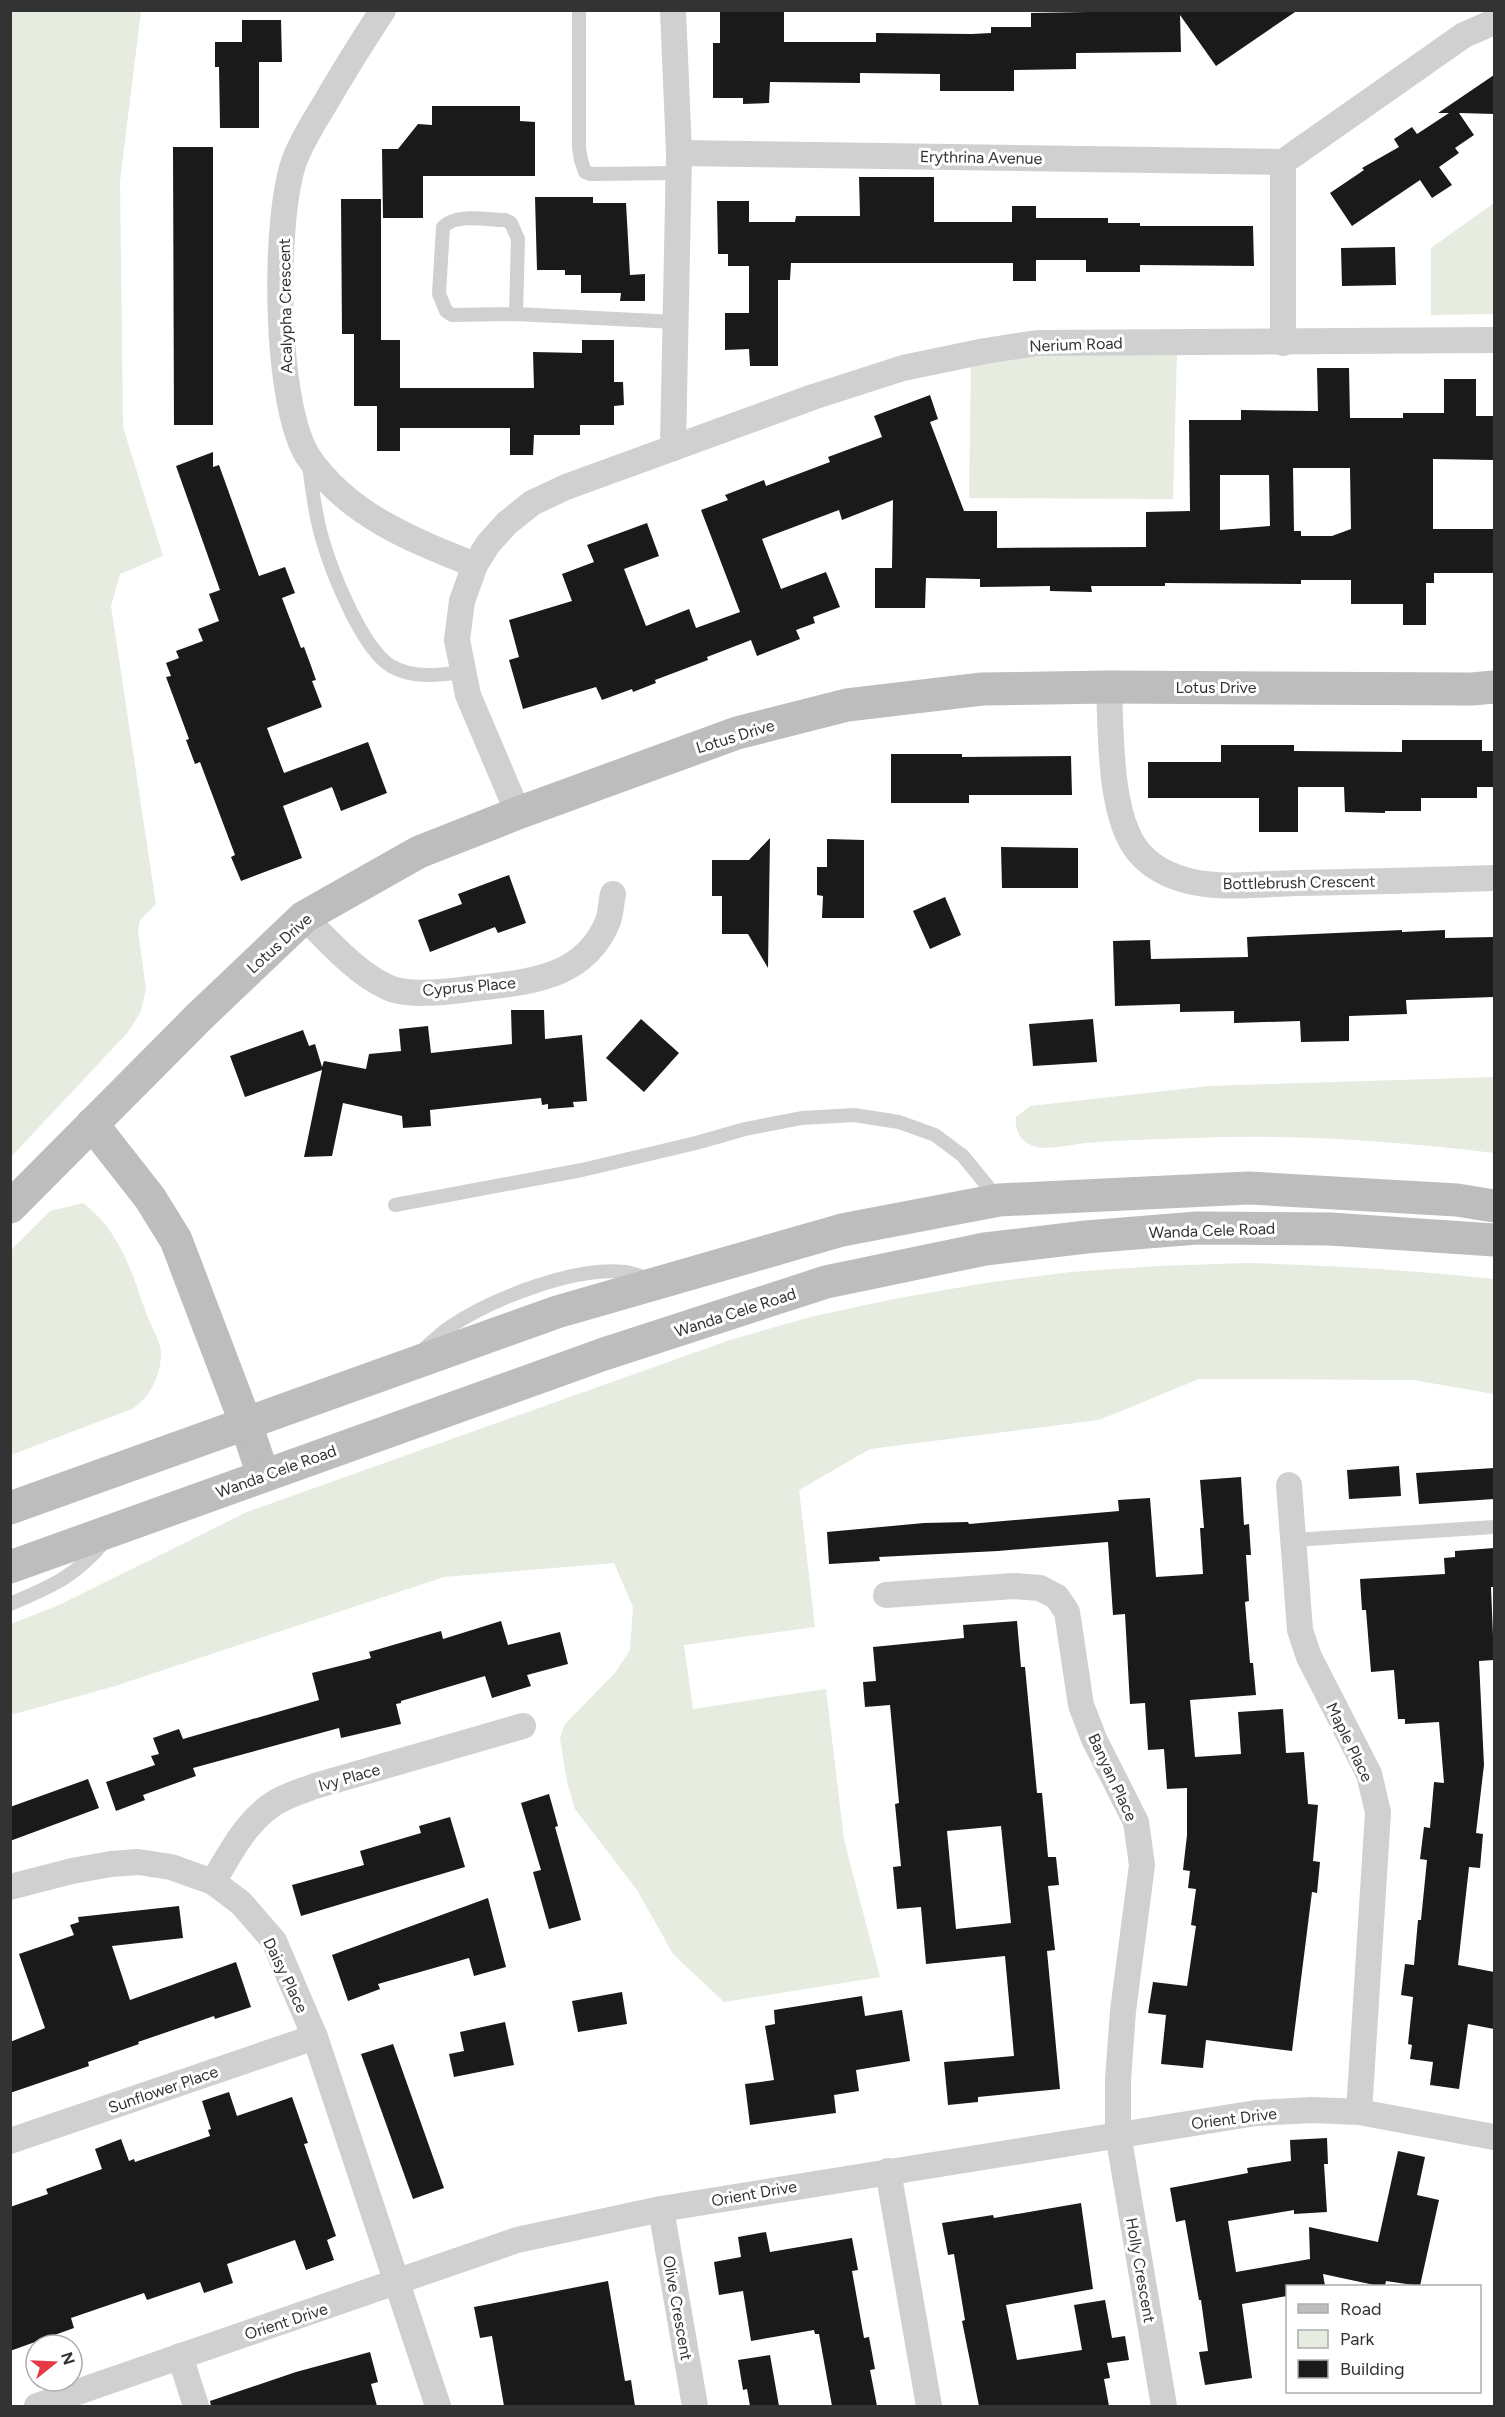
<svg xmlns="http://www.w3.org/2000/svg" width="1505" height="2417" font-family="Figtree,sans-serif">
<style>
.green{fill:#e6ecdf}
.building{fill:#1a1a1a;fill-rule:evenodd}
.lines{fill:none;stroke-linecap:round;stroke-linejoin:round}
.lane{stroke:#d0d0d0;stroke-width:14}
.street{stroke:#d0d0d0;stroke-width:26}
.secondary{stroke:#bdbdbd;stroke-width:33}
.labels{text-anchor:middle;stroke-width:6;stroke-linejoin:round;paint-order:stroke}
.street-label{font-size:16px;fill:#333;stroke:#fff}
</style>
<rect width="100%" height="100%" fill="#fff"/>
<g class="green">
<path d="M 11,10 L 141,11 L 120,181 L 123,427 L 163,556 L 120,574 L 111,606 L 156,904 L 140,920 L 138,930 L 146,989 L 141,1011 L 129,1031 L 11,1157 Z"/>
<path d="M 1494,203 L 1494,314 L 1431,315 L 1431,248 Z"/>
<path d="M 1177,353 L 1173,499 L 969,498 L 971,363 L 1020,356 Z"/>
<path d="M 1494,1077 L 1494,1153 C 1395,1141 1296,1134 1195,1138 C 1159,1139 1123,1140 1086,1143 C 1074,1144 1048,1150 1037,1147 C 1021,1143 1015,1133 1016,1117 L 1030,1106 L 1209,1086 Z"/>
<path d="M 83,1203 C 122,1233 132,1274 148,1318 C 152,1328 161,1343 161,1353 C 161,1375 150,1398 132,1409 L 11,1455 L 11,1250 L 50,1211 Z"/>
<path d="M 1246,1263 C 1329,1265 1411,1270 1494,1279 L 1494,1394 L 1413,1380 L 1199,1379 L 1099,1420 L 870,1449 L 799,1490 L 815,1627 L 684,1645 L 693,1709 L 826,1689 L 844,1840 L 880,1977 L 724,2002 L 673,1954 L 637,1890 L 575,1809 L 567,1782 L 560,1738 L 565,1724 L 615,1673 L 630,1650 L 633,1607 L 614,1563 L 444,1577 L 115,1686 L 11,1715 L 11,1624 L 59,1605 L 247,1512 L 730,1340 L 814,1316 L 899,1298 L 985,1283 L 1071,1272 L 1158,1266 Z"/>
</g>
<g class="building">
<path d="M 720,10 L 784,10 L 784,42 L 876,42 L 876,33 L 972,34 L 991,33 L 991,27 L 1031,27 L 1031,13 L 1087,12 L 1087,10 L 1298,10 L 1216,66 L 1180,15 L 1181,52 L 1076,53 L 1076,69 L 1014,70 L 1014,91 L 940,91 L 940,74 L 860,73 L 860,83 L 770,82 L 769,103 L 743,104 L 743,98 L 713,98 L 713,43 L 720,43 Z"/>
<path d="M 242,20 L 281,20 L 282,62 L 259,62 L 259,128 L 220,128 L 219,67 L 215,67 L 215,42 L 242,42 Z"/>
<path d="M 1494,75 L 1494,114 L 1459,113 L 1474,135 L 1455,148 L 1459,153 L 1439,167 L 1452,185 L 1432,198 L 1420,180 L 1352,226 L 1330,193 L 1364,170 L 1362,168 L 1399,147 L 1394,139 L 1412,127 L 1417,134 L 1449,113 L 1438,113 Z"/>
<path d="M 432,106 L 520,106 L 520,121 L 535,122 L 535,176 L 423,176 L 423,218 L 383,218 L 382,149 L 398,149 L 418,124 L 432,125 Z"/>
<path d="M 173,147 L 213,147 L 213,425 L 174,425 Z"/>
<path d="M 859,177 L 934,177 L 934,222 L 1012,222 L 1012,206 L 1036,206 L 1036,218 L 1108,218 L 1108,223 L 1140,223 L 1140,226 L 1253,226 L 1254,266 L 1140,265 L 1140,272 L 1086,272 L 1086,260 L 1036,260 L 1036,281 L 1013,281 L 1013,263 L 791,263 L 790,280 L 778,280 L 778,366 L 750,366 L 749,349 L 725,350 L 725,313 L 749,313 L 749,266 L 728,266 L 728,254 L 718,254 L 717,201 L 749,201 L 749,222 L 795,222 L 796,216 L 860,216 Z"/>
<path d="M 535,197 L 593,197 L 593,203 L 626,203 L 630,275 L 645,274 L 645,301 L 620,301 L 621,293 L 581,293 L 581,275 L 565,275 L 565,270 L 537,270 Z"/>
<path d="M 341,199 L 381,199 L 381,340 L 400,340 L 400,388 L 534,388 L 533,352 L 582,353 L 582,340 L 614,340 L 614,382 L 623,382 L 624,405 L 614,406 L 614,425 L 580,425 L 580,435 L 534,435 L 533,455 L 510,455 L 510,428 L 400,428 L 400,451 L 377,451 L 377,406 L 354,406 L 354,334 L 342,334 Z"/>
<path d="M 1395,247 L 1396,285 L 1342,286 L 1341,248 Z"/>
<path d="M 1317,368 L 1349,368 L 1350,418 L 1403,418 L 1403,413 L 1444,413 L 1444,379 L 1476,379 L 1476,416 L 1494,416 L 1494,460 L 1433,459 L 1433,529 L 1494,529 L 1494,573 L 1434,573 L 1434,583 L 1426,583 L 1426,625 L 1403,625 L 1403,604 L 1351,604 L 1351,580 L 1301,580 L 1301,584 L 1165,583 L 1165,586 L 1091,586 L 1092,592 L 1050,591 L 1050,586 L 980,587 L 980,579 L 926,578 L 925,608 L 875,608 L 875,568 L 892,568 L 893,500 L 842,520 L 839,510 L 762,539 L 781,589 L 826,572 L 840,607 L 813,617 L 815,623 L 796,630 L 800,639 L 757,656 L 751,640 L 707,657 L 708,660 L 655,680 L 656,683 L 633,692 L 632,689 L 602,700 L 596,687 L 523,709 L 509,660 L 519,657 L 509,620 L 572,601 L 562,574 L 594,562 L 587,545 L 647,523 L 659,556 L 624,569 L 646,626 L 689,609 L 696,628 L 740,612 L 701,510 L 728,500 L 725,495 L 764,480 L 766,486 L 830,462 L 828,457 L 882,437 L 874,416 L 930,395 L 938,419 L 930,422 L 964,511 L 997,511 L 997,548 L 1146,547 L 1146,512 L 1190,511 L 1189,420 L 1241,420 L 1241,410 L 1318,411 ZM 1293,468 L 1350,468 L 1351,529 L 1332,536 L 1301,536 L 1301,531 L 1294,531 ZM 1220,475 L 1269,475 L 1270,526 L 1220,530 Z"/>
<path d="M 213,452 L 213,467 L 219,465 L 259,576 L 285,567 L 295,593 L 282,598 L 301,648 L 304,647 L 310,663 L 316,680 L 312,681 L 322,707 L 267,728 L 284,773 L 368,742 L 387,793 L 341,811 L 332,787 L 283,806 L 302,858 L 241,881 L 231,857 L 235,855 L 200,762 L 195,764 L 186,740 L 189,739 L 166,677 L 171,676 L 166,663 L 179,658 L 176,651 L 203,641 L 198,629 L 219,621 L 209,594 L 220,590 L 176,466 Z"/>
<path d="M 1402,740 L 1482,740 L 1482,751 L 1494,751 L 1494,787 L 1477,787 L 1477,798 L 1421,798 L 1421,811 L 1385,811 L 1385,813 L 1345,812 L 1344,787 L 1298,787 L 1298,832 L 1259,832 L 1259,798 L 1148,798 L 1148,762 L 1221,762 L 1221,745 L 1294,745 L 1294,751 L 1402,752 Z"/>
<path d="M 891,754 L 962,754 L 962,757 L 1071,756 L 1072,795 L 969,795 L 969,803 L 891,803 Z"/>
<path d="M 770,838 L 768,968 L 748,934 L 722,934 L 722,896 L 712,896 L 712,860 L 749,860 Z"/>
<path d="M 827,839 L 864,840 L 864,918 L 822,918 L 823,896 L 817,895 L 817,867 L 827,867 Z"/>
<path d="M 1001,847 L 1078,848 L 1078,888 L 1002,888 Z"/>
<path d="M 509,875 L 526,923 L 498,933 L 495,927 L 430,952 L 418,920 L 462,904 L 458,894 Z"/>
<path d="M 945,897 L 961,935 L 930,949 L 913,911 Z"/>
<path d="M 1402,930 L 1402,932 L 1445,930 L 1445,938 L 1494,937 L 1494,997 L 1406,1000 L 1407,1014 L 1349,1016 L 1349,1041 L 1301,1042 L 1300,1021 L 1234,1023 L 1234,1011 L 1180,1012 L 1180,1004 L 1115,1006 L 1113,941 L 1150,940 L 1151,959 L 1248,957 L 1247,937 Z"/>
<path d="M 511,1010 L 544,1010 L 545,1039 L 582,1035 L 587,1101 L 573,1102 L 574,1107 L 548,1109 L 548,1104 L 542,1105 L 541,1098 L 430,1110 L 431,1126 L 403,1128 L 402,1116 L 343,1103 L 332,1156 L 304,1157 L 322,1070 L 245,1097 L 230,1056 L 303,1030 L 309,1046 L 315,1044 L 322,1067 L 324,1061 L 366,1069 L 369,1054 L 401,1051 L 399,1029 L 428,1026 L 431,1053 L 512,1044 Z"/>
<path d="M 641,1019 L 679,1053 L 644,1092 L 606,1058 Z"/>
<path d="M 1093,1019 L 1097,1062 L 1033,1066 L 1029,1024 Z"/>
<path d="M 1399,1466 L 1401,1496 L 1349,1499 L 1347,1470 Z"/>
<path d="M 1494,1468 L 1494,1499 L 1419,1504 L 1416,1473 Z"/>
<path d="M 1241,1477 L 1244,1525 L 1249,1524 L 1251,1555 L 1246,1555 L 1249,1601 L 1245,1602 L 1250,1663 L 1253,1663 L 1256,1695 L 1190,1700 L 1195,1757 L 1241,1754 L 1238,1712 L 1283,1709 L 1286,1753 L 1304,1752 L 1308,1804 L 1318,1805 L 1313,1861 L 1320,1862 L 1317,1893 L 1312,1892 L 1292,2051 L 1206,2040 L 1203,2068 L 1161,2064 L 1166,2015 L 1148,2013 L 1153,1982 L 1187,1986 L 1196,1926 L 1191,1925 L 1196,1889 L 1188,1888 L 1190,1871 L 1183,1870 L 1187,1835 L 1187,1788 L 1167,1789 L 1164,1749 L 1148,1750 L 1145,1703 L 1130,1704 L 1125,1614 L 1113,1615 L 1108,1542 L 998,1551 L 879,1557 L 880,1561 L 829,1564 L 827,1532 L 924,1523 L 968,1522 L 969,1524 L 1119,1511 L 1118,1500 L 1150,1498 L 1156,1577 L 1203,1574 L 1200,1528 L 1204,1528 L 1200,1480 Z"/>
<path d="M 1494,1548 L 1494,1587 L 1491,1587 L 1494,1660 L 1479,1661 L 1484,1765 L 1476,1833 L 1483,1834 L 1480,1868 L 1469,1867 L 1458,1965 L 1494,1972 L 1494,2029 L 1468,2024 L 1459,2089 L 1430,2085 L 1433,2062 L 1410,2059 L 1412,2045 L 1408,2044 L 1413,1997 L 1401,1995 L 1405,1964 L 1414,1965 L 1418,1920 L 1421,1920 L 1427,1860 L 1420,1859 L 1424,1827 L 1430,1828 L 1434,1782 L 1444,1783 L 1439,1722 L 1405,1724 L 1405,1719 L 1398,1719 L 1394,1670 L 1371,1672 L 1366,1610 L 1362,1610 L 1360,1579 L 1445,1574 L 1444,1558 L 1455,1557 L 1455,1551 Z"/>
<path d="M 501,1621 L 508,1645 L 560,1632 L 568,1664 L 527,1675 L 531,1686 L 492,1698 L 485,1676 L 401,1701 L 401,1703 L 396,1704 L 401,1724 L 341,1738 L 339,1728 L 193,1768 L 196,1776 L 143,1795 L 145,1800 L 116,1811 L 106,1782 L 155,1765 L 151,1756 L 159,1754 L 153,1738 L 179,1729 L 183,1739 L 319,1700 L 312,1673 L 371,1658 L 369,1652 L 441,1631 L 443,1639 Z"/>
<path d="M 1017,1621 L 1021,1667 L 1025,1667 L 1037,1793 L 1042,1793 L 1048,1857 L 1056,1857 L 1059,1885 L 1048,1886 L 1055,1950 L 1047,1951 L 1060,2089 L 978,2097 L 978,2102 L 948,2105 L 944,2062 L 1014,2056 L 1005,1956 L 926,1964 L 921,1907 L 897,1909 L 893,1867 L 901,1866 L 895,1804 L 899,1803 L 890,1705 L 865,1707 L 863,1682 L 876,1681 L 873,1647 L 964,1638 L 963,1625 ZM 1001,1826 L 1011,1923 L 956,1929 L 947,1831 Z"/>
<path d="M 88,1779 L 99,1808 L 10,1841 L 10,1807 Z"/>
<path d="M 549,1794 L 558,1826 L 555,1827 L 581,1920 L 549,1929 L 533,1872 L 541,1870 L 521,1803 Z"/>
<path d="M 450,1817 L 465,1867 L 301,1916 L 292,1885 L 364,1865 L 360,1851 L 421,1833 L 419,1826 Z"/>
<path d="M 488,1898 L 506,1967 L 474,1976 L 469,1958 L 378,1984 L 380,1989 L 348,2001 L 332,1955 Z"/>
<path d="M 179,1906 L 183,1938 L 112,1946 L 130,2000 L 236,1962 L 251,2007 L 215,2019 L 214,2016 L 138,2042 L 139,2044 L 88,2062 L 89,2066 L 10,2093 L 10,2042 L 45,2028 L 19,1954 L 74,1935 L 70,1925 L 79,1922 L 78,1917 Z"/>
<path d="M 622,1992 L 627,2024 L 578,2032 L 572,2001 Z"/>
<path d="M 862,1996 L 865,2016 L 902,2010 L 910,2061 L 856,2070 L 859,2091 L 834,2095 L 836,2113 L 750,2125 L 745,2084 L 774,2080 L 765,2026 L 775,2024 L 774,2010 Z"/>
<path d="M 505,2022 L 514,2065 L 454,2077 L 449,2054 L 464,2051 L 460,2032 Z"/>
<path d="M 393,2044 L 444,2188 L 413,2199 L 361,2054 Z"/>
<path d="M 229,2092 L 237,2116 L 292,2097 L 308,2143 L 304,2144 L 336,2236 L 327,2240 L 334,2260 L 306,2270 L 295,2240 L 227,2264 L 233,2283 L 204,2293 L 200,2282 L 147,2300 L 144,2293 L 71,2318 L 74,2328 L 10,2351 L 10,2207 L 48,2194 L 46,2189 L 102,2169 L 95,2149 L 121,2139 L 129,2161 L 134,2159 L 135,2162 L 210,2136 L 208,2130 L 211,2129 L 202,2101 Z"/>
<path d="M 1327,2138 L 1328,2164 L 1324,2164 L 1327,2212 L 1294,2214 L 1294,2210 L 1228,2221 L 1236,2272 L 1310,2259 L 1309,2227 L 1378,2242 L 1398,2151 L 1425,2157 L 1417,2195 L 1439,2200 L 1420,2286 L 1386,2281 L 1385,2286 L 1379,2286 L 1323,2274 L 1325,2286 L 1287,2286 L 1287,2296 L 1242,2304 L 1252,2378 L 1205,2385 L 1199,2352 L 1208,2351 L 1201,2300 L 1199,2300 L 1185,2220 L 1176,2222 L 1170,2188 L 1248,2173 L 1247,2168 L 1291,2161 L 1290,2140 Z"/>
<path d="M 1081,2203 L 1093,2289 L 1006,2305 L 1017,2360 L 1082,2350 L 1074,2305 L 1105,2300 L 1112,2338 L 1125,2336 L 1129,2360 L 1107,2363 L 1110,2378 L 1104,2379 L 1109,2406 L 979,2406 L 962,2321 L 965,2320 L 954,2254 L 948,2255 L 942,2223 L 993,2215 L 994,2218 Z"/>
<path d="M 766,2232 L 770,2252 L 852,2238 L 858,2270 L 852,2271 L 864,2338 L 869,2337 L 875,2369 L 870,2370 L 877,2406 L 832,2406 L 819,2334 L 815,2334 L 814,2330 L 751,2341 L 743,2291 L 719,2295 L 714,2262 L 741,2257 L 738,2237 Z"/>
<path d="M 608,2281 L 625,2381 L 631,2380 L 635,2406 L 504,2406 L 492,2336 L 480,2338 L 474,2307 Z"/>
<path d="M 370,2352 L 378,2382 L 371,2384 L 377,2406 L 211,2406 L 210,2401 L 296,2372 Z"/>
<path d="M 770,2355 L 779,2406 L 750,2406 L 747,2389 L 743,2390 L 738,2360 Z"/>
</g>
<g class="lines">
<g class="lane">
<path d="M 579,10 L 579,148 L 581,160 L 585,172 L 591,174 L 678,173"/>
<path d="M 516,314 L 518,239 L 511,223 L 505,220 C 486,220 456,213 443,227 L 439,294 L 446,311 L 452,315 L 516,314 L 676,322"/>
<path d="M 309,465 C 312,490 315,514 322,538 C 331,570 362,649 391,666 C 412,679 441,675 464,672"/>
<path d="M 395,1205 L 582,1170 L 696,1143 L 745,1129 L 802,1118 L 854,1115 L 899,1122 L 935,1135 L 963,1156 L 998,1199"/>
<path d="M 425,1348 C 433,1341 441,1333 450,1327 C 491,1299 575,1266 625,1272 C 632,1273 640,1276 647,1278"/>
<path d="M 1293,1540 L 1494,1527"/>
<path d="M 10,1604 C 53,1586 76,1576 106,1540"/>
</g>
<g class="street">
<path d="M 383,10 C 362,42 342,74 323,107 C 313,123 302,141 295,159 C 273,217 274,407 309,458 C 348,515 414,541 475,565"/>
<path d="M 673,10 L 679,153 L 673,448"/>
<path d="M 679,153 L 1283,162 L 1464,35 L 1494,22"/>
<path d="M 1283,343 L 1283,162"/>
<path d="M 1109,687 C 1111,731 1109,814 1137,850 C 1148,864 1165,874 1182,879 C 1213,890 1262,884 1295,883 C 1361,882 1428,880 1494,878"/>
<path d="M 518,813 L 468,695 L 457,640 L 462,601 L 475,565 L 488,544 L 507,523 L 532,503 L 566,487 L 813,397 L 903,368 L 985,351 L 1037,343 L 1494,340"/>
<path d="M 304,917 C 330,942 355,972 387,987 C 407,997 447,992 469,989 C 524,982 584,981 608,921 C 611,913 611,902 613,894"/>
<path d="M 1289,1485 L 1300,1630 L 1309,1657 L 1369,1774 L 1378,1812 L 1359,2112"/>
<path d="M 886,1595 L 1014,1586 L 1040,1588 L 1057,1597 L 1067,1612 L 1081,1705 L 1094,1739 L 1136,1822 L 1142,1865 L 1123,2011 L 1118,2080 L 1118,2134 L 1164,2406"/>
<path d="M 213,1882 C 231,1852 250,1813 284,1798 C 294,1793 305,1790 315,1786 L 523,1726"/>
<path d="M 10,1887 L 72,1871 L 111,1864 L 138,1862 L 171,1867 L 213,1882 L 241,1903 L 274,1941 L 315,2037 L 438,2406"/>
<path d="M 10,2141 L 315,2037"/>
<path d="M 888,2171 L 929,2406"/>
<path d="M 661,2209 L 695,2406"/>
<path d="M 180,2356 L 196,2406"/>
<path d="M 37,2406 L 517,2240 L 661,2209 L 1256,2113 L 1313,2110 L 1359,2112 L 1494,2137"/>
</g>
<g class="secondary">
<path d="M 92,1124 L 150,1198 L 176,1240 L 246,1424 L 263,1475"/>
<path d="M 10,1207 L 199,1017 L 304,917 L 419,852 L 518,813 L 737,733 L 847,705 L 982,689 L 1109,687 L 1472,689 L 1494,687"/>
<path d="M 10,1508 L 557,1312 L 842,1230 L 999,1200 L 1249,1188 L 1457,1200 L 1494,1206"/>
<path d="M 10,1567 L 604,1354 L 826,1282 L 985,1249 L 1086,1237 L 1197,1228 L 1330,1229 L 1494,1240"/>
</g>
</g>
<g class="labels">
<g class="street-label">
<text transform="translate(981 157) rotate(1)" y="6">Erythrina Avenue</text>
<text transform="translate(285 306) rotate(-91)" y="6">Acalypha Crescent</text>
<text transform="translate(1076 344) rotate(-2)" y="6">Nerium Road</text>
<text x="1216" y="693">Lotus Drive</text>
<text transform="translate(735 736) rotate(-17)" y="6">Lotus Drive</text>
<text transform="translate(1299 882) rotate(-1)" y="6">Bottlebrush Crescent</text>
<text transform="translate(279 943) rotate(-42)" y="6">Lotus Drive</text>
<text transform="translate(469 986) rotate(-5)" y="6">Cyprus Place</text>
<text transform="translate(1212 1230) rotate(-2)" y="6">Wanda Cele Road</text>
<text transform="translate(735 1312) rotate(-18)" y="6">Wanda Cele Road</text>
<text transform="translate(276 1471) rotate(-20)" y="6">Wanda Cele Road</text>
<text transform="translate(1350 1742) rotate(64)" y="6">Maple Place</text>
<text transform="translate(349 1777) rotate(-16)" y="6">Ivy Place</text>
<text transform="translate(1113 1777) rotate(65)" y="6">Banyan Place</text>
<text transform="translate(286 1975) rotate(64)" y="6">Daisy Place</text>
<text transform="translate(163 2089) rotate(-19)" y="6">Sunflower Place</text>
<text transform="translate(1234 2118) rotate(-7)" y="6">Orient Drive</text>
<text transform="translate(754 2193) rotate(-10)" y="6">Orient Drive</text>
<text transform="translate(1141 2270) rotate(80)" y="6">Holly Crescent</text>
<text transform="translate(678 2308) rotate(80)" y="6">Olive Crescent</text>
<text transform="translate(286 2321) rotate(-18)" y="6">Orient Drive</text>
</g>
</g>
<rect width="1505" height="2417" fill="none" stroke="#333333" stroke-width="24"/>
<rect x="1286" y="2285" width="195" height="108" fill="#ffffff" stroke="#adadad" stroke-width="1.5"/>
<rect x="1298" y="2304" width="30" height="9" fill="#bdbdbd" stroke="#adadad" stroke-width="1.5"/>
<text x="1340" y="2315" font-size="18" fill="#333333">Road</text>
<rect x="1298" y="2330" width="30" height="18" fill="#e6ecdf" stroke="#adadad" stroke-width="1.5"/>
<text x="1340" y="2345" font-size="18" fill="#333333">Park</text>
<rect x="1298" y="2360" width="30" height="18" fill="#1a1a1a" stroke="#adadad" stroke-width="1.5"/>
<text x="1340" y="2375" font-size="18" fill="#333333">Building</text>
<g transform="translate(54 2363) rotate(72)"><circle r="28" fill="#ffffff" stroke="#adadad" stroke-width="1.5"/>
<path d="M0-4.5L10 22L0 15L-10 22Z" fill="#e63946"/>
<text y="-9" font-size="16" font-weight="bold" text-anchor="middle" fill="#333333">N</text>
</g>
</svg>
